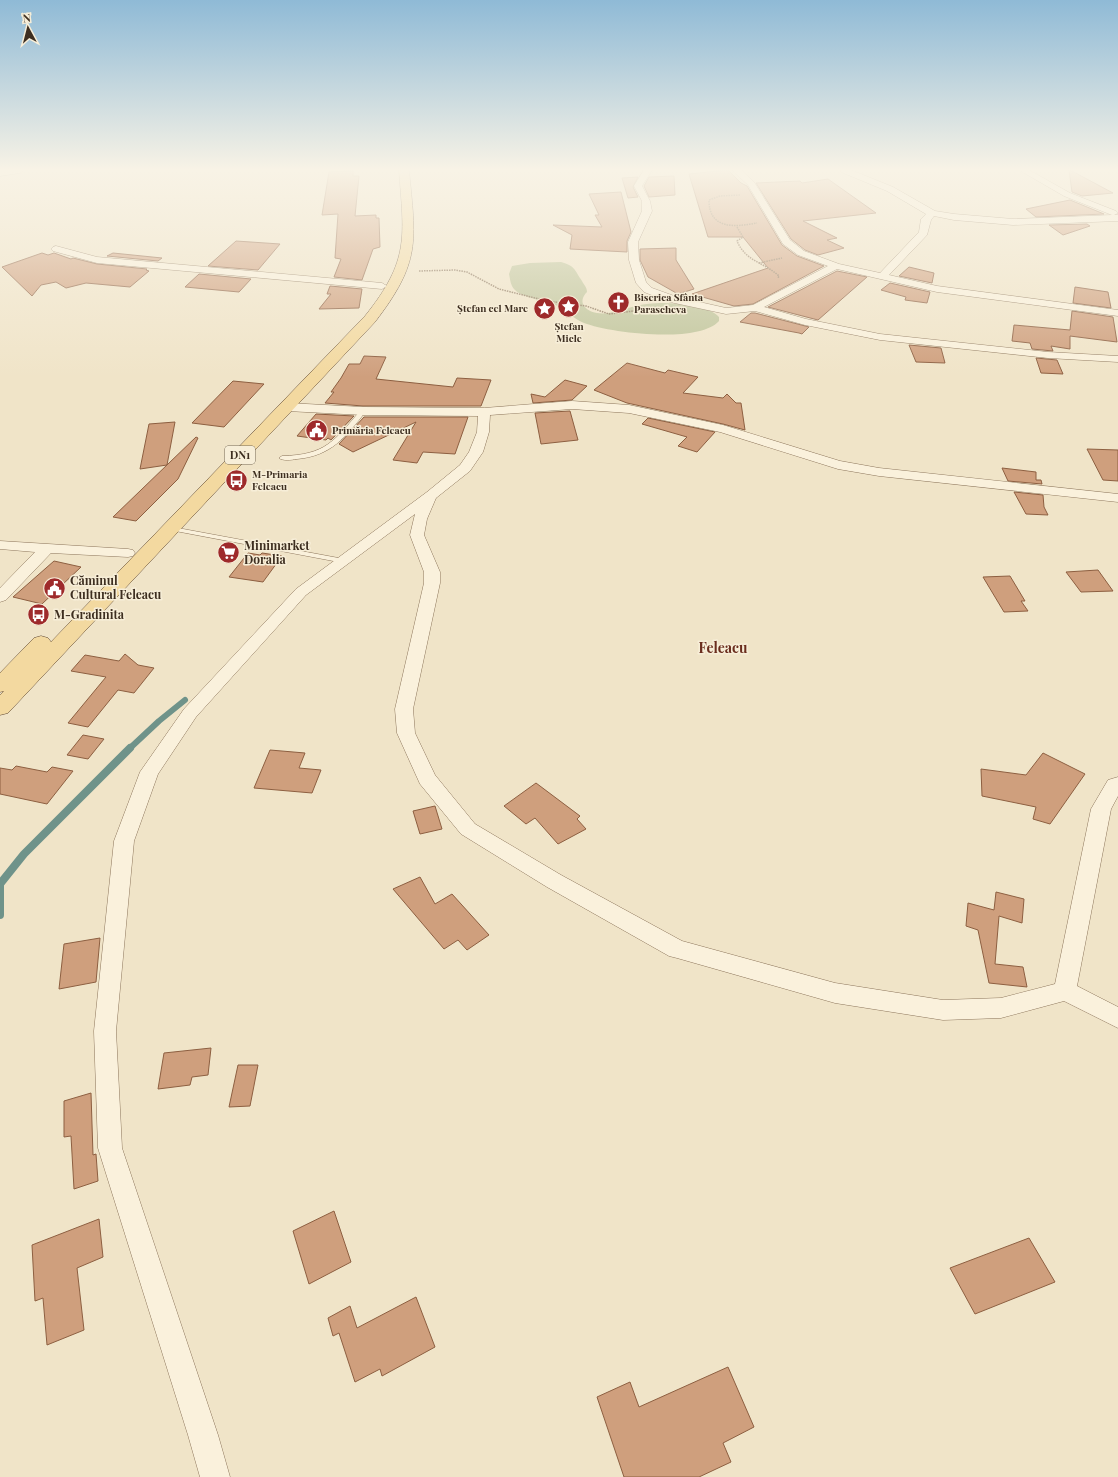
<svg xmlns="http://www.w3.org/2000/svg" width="1118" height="1477" font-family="'Playfair Display',serif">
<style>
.cemetery{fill:#bfc49a}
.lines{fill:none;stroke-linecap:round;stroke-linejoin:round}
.stream-far1{stroke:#6f938a;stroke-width:6}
.stream{stroke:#6f938a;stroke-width:8}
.building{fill:#cf9f7d;stroke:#8d5f41}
.service-casing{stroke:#8d765c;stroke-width:1}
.minor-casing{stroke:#8d765c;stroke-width:1}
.primary-casing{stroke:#5b4430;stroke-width:1}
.path{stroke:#8d765c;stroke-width:1.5;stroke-dasharray:1.5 1;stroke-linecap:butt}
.service{fill:#faf1dc;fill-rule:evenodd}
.minor{fill:#faf1dc;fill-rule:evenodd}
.primary{fill:#f3d9a0;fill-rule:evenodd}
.labels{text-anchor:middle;stroke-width:3;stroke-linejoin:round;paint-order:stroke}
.far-poi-label{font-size:10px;font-weight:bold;fill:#3d2e20;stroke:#f7eed8;text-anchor:start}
.shield{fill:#f7eed8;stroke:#756857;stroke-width:1}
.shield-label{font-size:11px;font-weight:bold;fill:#3d2e20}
.poi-label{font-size:12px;font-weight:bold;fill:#3d2e20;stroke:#f7eed8;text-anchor:start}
.quarter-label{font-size:14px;font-weight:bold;fill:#6b2e1e;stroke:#f7eed8}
</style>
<rect width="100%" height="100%" fill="#f0e4c8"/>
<path class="cemetery" d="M 561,262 C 575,266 574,269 582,281 C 584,285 587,287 587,292 C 577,302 585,311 597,313 C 610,315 623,309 636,306 C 658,301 675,303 697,307 C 705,309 714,311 719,317 L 719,321 C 699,344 610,333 584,323 C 572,318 564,308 553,304 C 542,300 517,297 512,286 C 510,282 510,278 509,274 L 512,266 L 530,263 Z"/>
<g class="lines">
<path class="stream-far1" d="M 129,749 L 159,721 L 185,700"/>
<path class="stream" d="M 0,915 L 0,884 L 24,854 L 130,748"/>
</g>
<g class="building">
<path d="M 728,170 L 741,183 L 747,186 L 782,245 L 797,256 L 824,266 L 753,304 L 734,306 L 692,294 L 768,268 L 743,237 L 708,237 L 689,174 Z"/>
<path d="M 1069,170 L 1070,170 L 1113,193 L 1082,196 L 1072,192 Z"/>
<path d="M 353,171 L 353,176 L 359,176 L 355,216 L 376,215 L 376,218 L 379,218 L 380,247 L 373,249 L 362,280 L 334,277 L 341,259 L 335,258 L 338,214 L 322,215 L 329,172 Z"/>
<path d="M 674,176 L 675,195 L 649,197 L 644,186 L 649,177 Z"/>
<path d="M 638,177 L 633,187 L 638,197 L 628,198 L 622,178 Z"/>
<path d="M 828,179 L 876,213 L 803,221 L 837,238 L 827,240 L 844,248 L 818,255 L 805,250 L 791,239 L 756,183 L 800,181 L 802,183 Z"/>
<path d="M 621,192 L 631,232 L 627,241 L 627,252 L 570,249 L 572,235 L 553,225 L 602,227 L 595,215 L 599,215 L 589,194 Z"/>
<path d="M 1070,200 L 1104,214 L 1036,217 L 1026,209 Z"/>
<path d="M 1087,224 L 1090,226 L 1063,235 L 1049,225 Z"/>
<path d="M 236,241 L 280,244 L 258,270 L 208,266 Z"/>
<path d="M 676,248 L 676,260 L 694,289 L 678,294 L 648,277 L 640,260 L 640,249 Z"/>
<path d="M 42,253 L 48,255 L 54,253 L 71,259 L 73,258 L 97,264 L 147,269 L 146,270 L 149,271 L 130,287 L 86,283 L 66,288 L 56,282 L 41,285 L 32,296 L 2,267 Z"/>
<path d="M 113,253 L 162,258 L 158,261 L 107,256 Z"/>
<path d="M 909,267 L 934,273 L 932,283 L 899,276 Z"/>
<path d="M 837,271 L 867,277 L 818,320 L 768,307 Z"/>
<path d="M 199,274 L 251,279 L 239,292 L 185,287 Z"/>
<path d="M 890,283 L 930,292 L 927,303 L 905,300 L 906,297 L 881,290 Z"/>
<path d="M 330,286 L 362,289 L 359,308 L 319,309 L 331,294 L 327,294 Z"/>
<path d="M 1075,287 L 1108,292 L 1111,308 L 1073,303 Z"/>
<path d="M 1072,311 L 1113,317 L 1117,342 L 1070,336 L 1070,349 L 1051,346 L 1053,351 L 1032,349 L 1030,343 L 1012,341 L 1014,325 L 1070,330 Z"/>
<path d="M 751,313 L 755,313 L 809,327 L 802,334 L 799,333 L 740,322 Z"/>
<path d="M 909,345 L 941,348 L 945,363 L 916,362 Z"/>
<path d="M 364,356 L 386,357 L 376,379 L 453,387 L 457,378 L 491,380 L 481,406 L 363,406 L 325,403 L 334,392 L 331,392 L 341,378 L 349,364 L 360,364 Z"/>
<path d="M 1036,358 L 1057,360 L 1063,374 L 1041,373 Z"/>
<path d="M 627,363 L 665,373 L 668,370 L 698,377 L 683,393 L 723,398 L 727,394 L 736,403 L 741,403 L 745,430 L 723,424 L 627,403 L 594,390 Z"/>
<path d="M 565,380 L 587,386 L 572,400 L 533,403 L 531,394 L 545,397 Z"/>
<path d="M 233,381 L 264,384 L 224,427 L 192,423 Z"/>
<path d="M 570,411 L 578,440 L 541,444 L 535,413 Z"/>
<path d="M 316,414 L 354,416 L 331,440 L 328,438 L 326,440 L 297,436 Z"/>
<path d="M 364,417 L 468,417 L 455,454 L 423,452 L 417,463 L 393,460 L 416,422 L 353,452 L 339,444 Z"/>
<path d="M 648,418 L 715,432 L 697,452 L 678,446 L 687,437 L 642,424 Z"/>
<path d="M 175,422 L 167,465 L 140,469 L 149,424 Z"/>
<path d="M 196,437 L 198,438 L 178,479 L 136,521 L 113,517 Z"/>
<path d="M 1087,449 L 1118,450 L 1118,481 L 1103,480 Z"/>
<path d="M 1002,468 L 1036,472 L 1036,480 L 1041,480 L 1042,484 L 1008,481 Z"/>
<path d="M 1014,492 L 1043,495 L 1044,507 L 1048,515 L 1026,514 Z"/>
<path d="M 248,553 L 260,555 L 262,553 L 282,556 L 263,582 L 229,577 Z"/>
<path d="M 54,561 L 81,567 L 42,604 L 13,597 Z"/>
<path d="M 1098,570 L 1113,591 L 1081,592 L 1066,572 Z"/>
<path d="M 1010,576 L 1025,601 L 1021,601 L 1028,611 L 1004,612 L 983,577 Z"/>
<path d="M 125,654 L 138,665 L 154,668 L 134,693 L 118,690 L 88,727 L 68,723 L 106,677 L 71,671 L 85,655 L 119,661 Z"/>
<path d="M 83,735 L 104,739 L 88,759 L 67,755 Z"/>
<path d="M 270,750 L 305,753 L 299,768 L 321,770 L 312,793 L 254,788 Z"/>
<path d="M 1043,753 L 1085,774 L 1050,824 L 1033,819 L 1036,807 L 982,796 L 981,769 L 1026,775 Z"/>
<path d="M 16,766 L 47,772 L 52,767 L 73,771 L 47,804 L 0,794 L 0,768 L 12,770 Z"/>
<path d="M 536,783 L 580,816 L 577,819 L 586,829 L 558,844 L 535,818 L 526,824 L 504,806 Z"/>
<path d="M 435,806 L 442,829 L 420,834 L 413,811 Z"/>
<path d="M 420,877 L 435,904 L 452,894 L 489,935 L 467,950 L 458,940 L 444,949 L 393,889 Z"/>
<path d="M 996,892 L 1024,899 L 1022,923 L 999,916 L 995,964 L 1023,967 L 1027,987 L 989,983 L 978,930 L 966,926 L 968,903 L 994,910 Z"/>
<path d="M 100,938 L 96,982 L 59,989 L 64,944 Z"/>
<path d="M 211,1048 L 208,1075 L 192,1077 L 190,1085 L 158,1089 L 164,1053 Z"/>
<path d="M 238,1065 L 258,1065 L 250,1106 L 229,1107 Z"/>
<path d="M 91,1093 L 93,1155 L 96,1154 L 98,1181 L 74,1189 L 71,1136 L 64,1137 L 64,1101 Z"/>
<path d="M 334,1211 L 351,1262 L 309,1284 L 293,1231 Z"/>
<path d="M 99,1219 L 103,1257 L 77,1268 L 84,1330 L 47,1345 L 43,1298 L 35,1301 L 32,1245 Z"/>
<path d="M 1029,1238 L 1055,1282 L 975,1314 L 950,1268 Z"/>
<path d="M 416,1297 L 435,1347 L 382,1376 L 380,1369 L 355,1382 L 339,1333 L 333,1336 L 328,1318 L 350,1306 L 357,1328 Z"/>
<path d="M 728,1367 L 754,1427 L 723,1443 L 731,1462 L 699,1477 L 624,1477 L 597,1397 L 630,1382 L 639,1407 Z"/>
</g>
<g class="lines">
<defs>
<g id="service">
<path d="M 361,410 L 366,411 C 346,437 331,456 297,459 C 291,460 283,461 279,458 L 282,456 C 326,455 334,441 361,410 Z"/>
<path d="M 167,526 L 344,559 L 348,561 L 344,563 L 170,530 L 166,528 Z"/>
</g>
<g id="minor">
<path d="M 0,170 L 24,170 L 20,173 L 0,176 Z"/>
<path d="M 644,170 L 652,170 L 642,186 L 650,201 L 652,211 L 638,242 L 639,260 L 646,282 L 652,288 L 677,297 L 726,308 L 753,305 L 828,266 L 798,255 L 783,244 L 748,185 L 732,170 L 741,170 L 754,182 L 790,240 L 804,251 L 839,264 L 880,273 L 919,232 L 921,219 L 926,214 L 887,191 L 841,172 L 840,170 L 851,170 L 893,187 L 935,211 L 954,214 L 1013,219 L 1112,215 L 1064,196 L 1019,170 L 1029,170 L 1070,193 L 1116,211 L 1118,213 L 1114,215 L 1118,215 L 1118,221 L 1013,225 L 954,220 L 934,216 L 931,220 L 927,235 L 889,275 L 937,286 L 1118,310 L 1118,316 L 937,292 L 837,269 L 764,307 L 806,319 L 880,334 L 1048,352 L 1118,356 L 1118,362 L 1048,358 L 880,340 L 805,325 L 755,311 L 726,314 L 670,302 L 644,292 L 636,283 L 629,260 L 628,242 L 642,211 L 642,201 L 634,186 Z"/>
<path d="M 56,246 L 97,257 L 382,283 L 387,286 L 382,289 L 97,263 L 53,251 L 51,249 L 53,247 Z"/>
<path d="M 572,401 L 629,405 L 723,425 L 840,461 L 879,468 L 1118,494 L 1118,502 L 879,476 L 838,469 L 720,432 L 629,413 L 572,409 L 490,415 L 489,432 L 483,452 L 470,471 L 436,498 L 427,519 L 424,535 L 440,572 L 440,583 L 413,709 L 415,733 L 435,775 L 475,824 L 561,875 L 682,941 L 835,983 L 943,1000 L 1001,998 L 1055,984 L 1091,809 L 1108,780 L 1118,777 L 1118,796 L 1111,809 L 1077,986 L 1118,1007 L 1118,1028 L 1064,1001 L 1001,1018 L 943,1020 L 835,1003 L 677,958 L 669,956 L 547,887 L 461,834 L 420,784 L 397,733 L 395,709 L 424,583 L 424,572 L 410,535 L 415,514 L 306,595 L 196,717 L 158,774 L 134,841 L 116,1031 L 122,1148 L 218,1435 L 230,1477 L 200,1477 L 188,1435 L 98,1148 L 94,1031 L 114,841 L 140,772 L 184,709 L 296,589 L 427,492 L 460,465 L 469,452 L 477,432 L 478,416 L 363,415 L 287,411 L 283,410 L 281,407 L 283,404 L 287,403 L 363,407 L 484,408 Z"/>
<path d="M 0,541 L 128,549 L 133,550 L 135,553 L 133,556 L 128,557 L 51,553 L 6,600 L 0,602 L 0,588 L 35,552 L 0,549 Z"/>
</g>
<path id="primary" d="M 399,170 L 409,170 C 416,242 421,262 375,322 L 8,713 L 0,715 L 0,695 L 4,691 L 0,692 L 0,673 L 34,638 L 41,636 L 48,638 L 51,642 L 365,316 C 410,260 404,237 399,170 Z"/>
</defs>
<use href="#service" class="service-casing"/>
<use href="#minor" class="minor-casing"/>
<use href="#primary" class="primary-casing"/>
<g class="path">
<path d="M 740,195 L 720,196 L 709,200 C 709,230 735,227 757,223"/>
<path d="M 737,227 L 743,237 L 737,241 C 746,262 764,262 779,276 L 778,278"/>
<path d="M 759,263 L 782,258"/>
<path d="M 419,271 L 455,270 L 467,272 L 499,289 L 547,301 L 586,306 L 609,314 L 650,309"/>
</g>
<use href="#service" class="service"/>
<use href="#minor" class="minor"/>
<use href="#primary" class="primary"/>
</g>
<linearGradient id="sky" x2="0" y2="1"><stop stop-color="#8fbad6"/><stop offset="0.45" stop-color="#f8f3e6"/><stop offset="1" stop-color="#f8f3e6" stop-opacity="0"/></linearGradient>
<rect width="1118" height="377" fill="url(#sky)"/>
<defs>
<symbol id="church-disc" viewBox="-11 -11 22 22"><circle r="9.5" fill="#9e2a2b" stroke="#f7eed8"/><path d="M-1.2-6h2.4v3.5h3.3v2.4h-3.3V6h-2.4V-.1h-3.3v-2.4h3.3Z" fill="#fff"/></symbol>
<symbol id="sight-disc" viewBox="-11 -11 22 22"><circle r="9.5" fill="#9e2a2b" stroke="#f7eed8"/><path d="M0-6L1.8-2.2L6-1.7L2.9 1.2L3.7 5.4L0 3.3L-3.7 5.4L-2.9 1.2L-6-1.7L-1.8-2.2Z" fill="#fff"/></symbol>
<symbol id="civic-disc" viewBox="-11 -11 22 22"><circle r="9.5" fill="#9e2a2b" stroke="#f7eed8"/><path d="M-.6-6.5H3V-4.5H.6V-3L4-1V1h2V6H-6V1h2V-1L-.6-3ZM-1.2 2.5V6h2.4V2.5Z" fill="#fff"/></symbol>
<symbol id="bus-disc" viewBox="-11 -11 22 22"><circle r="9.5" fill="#9e2a2b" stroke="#f7eed8"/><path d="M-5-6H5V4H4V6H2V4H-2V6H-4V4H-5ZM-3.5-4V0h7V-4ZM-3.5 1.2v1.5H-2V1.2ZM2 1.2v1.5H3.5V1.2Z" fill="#fff"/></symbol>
<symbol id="supermarket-disc" viewBox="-11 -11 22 22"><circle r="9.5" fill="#9e2a2b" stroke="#f7eed8"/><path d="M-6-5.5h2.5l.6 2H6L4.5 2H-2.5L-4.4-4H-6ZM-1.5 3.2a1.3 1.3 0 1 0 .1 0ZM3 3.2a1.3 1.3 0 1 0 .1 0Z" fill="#fff"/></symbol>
</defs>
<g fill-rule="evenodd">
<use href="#church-disc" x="606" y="290" width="25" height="25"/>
<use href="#sight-disc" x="556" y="294" width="25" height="25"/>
<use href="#sight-disc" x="532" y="296" width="25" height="25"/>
<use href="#civic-disc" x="304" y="418" width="25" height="25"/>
<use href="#bus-disc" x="224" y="468" width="25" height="25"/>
<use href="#supermarket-disc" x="216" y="540" width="25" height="25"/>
<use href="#civic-disc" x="42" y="576" width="25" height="25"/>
<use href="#bus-disc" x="26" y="602" width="25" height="25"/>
</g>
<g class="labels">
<g class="far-poi-label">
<text x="634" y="301">Biserica Sfânta<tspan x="634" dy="12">Parascheva</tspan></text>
<text x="528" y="312" text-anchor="end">Ștefan cel Mare</text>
<text x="569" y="330" text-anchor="middle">Ștefan<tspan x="569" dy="12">Micle</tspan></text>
<text x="332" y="434">Primăria Feleacu</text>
<text x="252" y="478">M-Primaria<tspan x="252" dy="12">Feleacu</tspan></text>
</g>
<rect class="shield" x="225" y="446" width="30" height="18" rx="3"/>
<g class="shield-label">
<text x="240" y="459">DN1</text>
</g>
<g class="poi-label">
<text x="244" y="550">Minimarket<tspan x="244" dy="14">Doralia</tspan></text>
<text x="70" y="585">Căminul<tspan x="70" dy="14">Cultural Feleacu</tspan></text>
<text x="54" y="619">M-Gradinita</text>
</g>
<g class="quarter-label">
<text x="723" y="653">Feleacu</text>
</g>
</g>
<g transform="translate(28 28) rotate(353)" stroke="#f7eed8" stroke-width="3" paint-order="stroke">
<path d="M0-3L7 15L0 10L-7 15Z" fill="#3d2e20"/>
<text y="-6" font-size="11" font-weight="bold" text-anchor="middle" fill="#3d2e20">N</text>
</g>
</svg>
